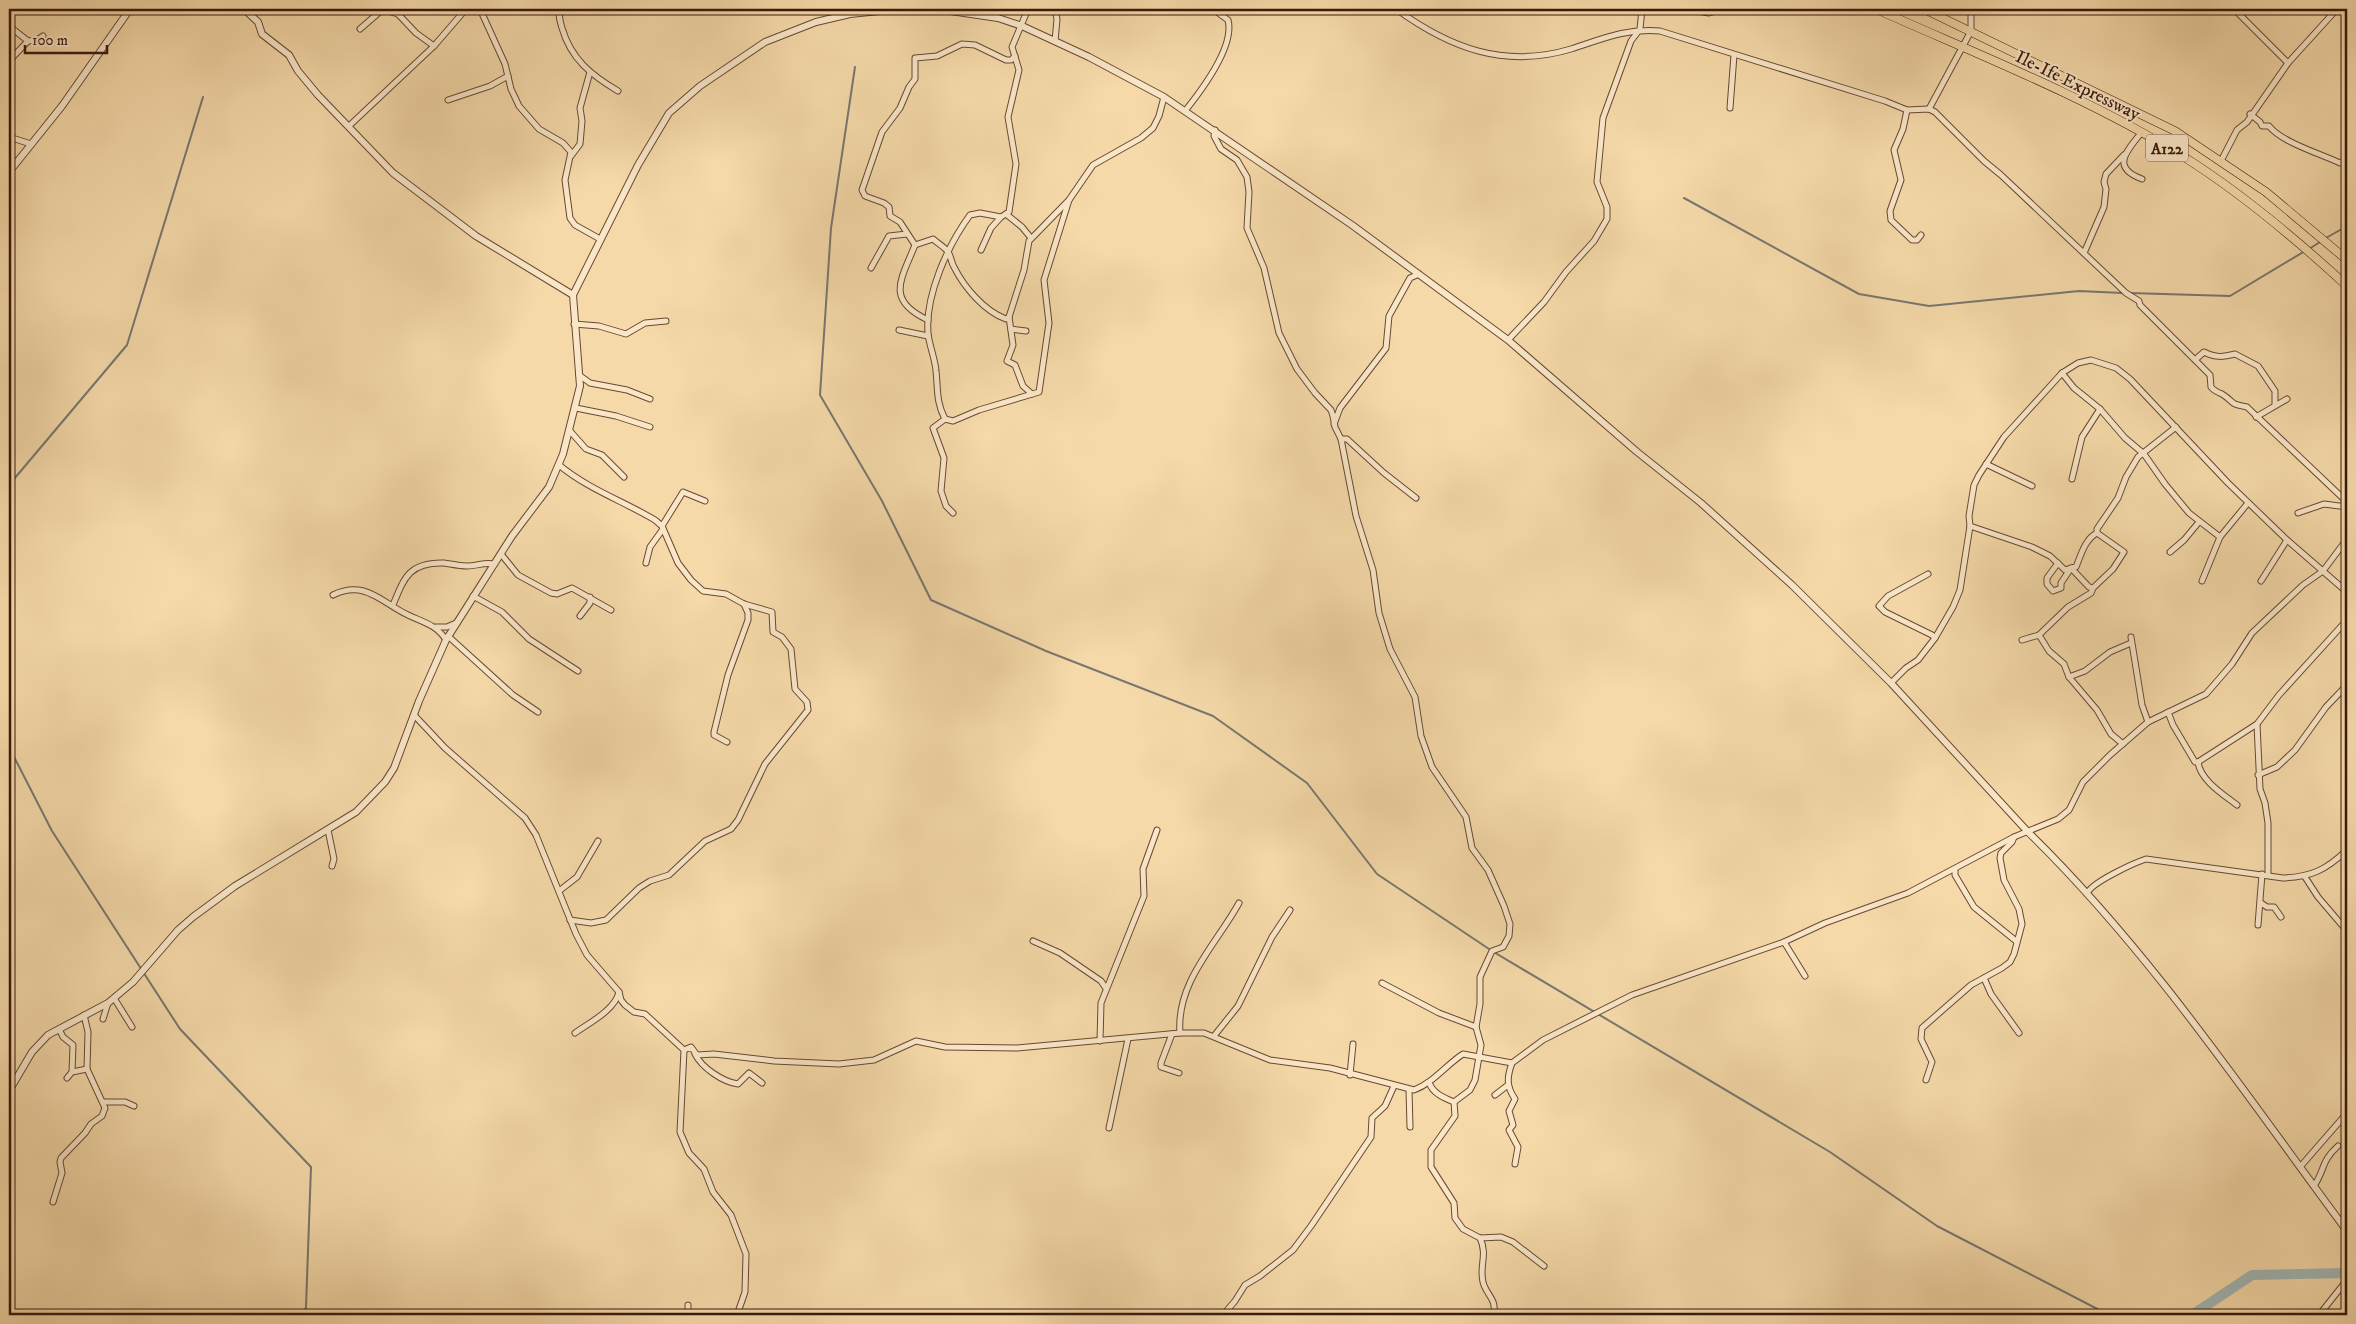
<svg xmlns="http://www.w3.org/2000/svg" width="2356" height="1324" font-family="'IM FELL DW Pica',serif">
<style>
.lines{fill:none;stroke-linecap:round;stroke-linejoin:round}
.stream{stroke:#787771;stroke-width:2}
.river{stroke:#a1b7b4;stroke-width:10}
.minor-casing{stroke:#694833;stroke-width:7}
.tertiary-casing{stroke:#694833;stroke-width:8}
.trunk-casing{stroke:#3a180c;stroke-width:9}
.minor{stroke:#f8e6c7;stroke-width:5}
.tertiary{stroke:#f8e6c7;stroke-width:6}
.trunk{stroke:#f5d9a9;stroke-width:8}
.labels{text-anchor:middle;stroke-width:4;stroke-linejoin:round;paint-order:stroke}
.shield{fill:#f8e6c7;stroke:#735644;stroke-width:1}
.shield-label{font-size:16px;font-weight:bold;fill:#3a180c}
.street-label{font-size:18px;fill:#3a180c;stroke:#f8e6c7}
</style>
<rect width="100%" height="100%" fill="#f5d9a9"/>
<filter id="stains"><feTurbulence type="fractalNoise" baseFrequency=".004" numOctaves="4"/><feColorMatrix values="0 0 0 0 .2 0 0 0 0 .09 0 0 0 0 .02 0 0 0 .5 -.17"/></filter>
<radialGradient id="worn" r=".72"><stop offset=".6" stop-color="#630" stop-opacity="0"/><stop offset="1" stop-color="#630" stop-opacity=".3"/></radialGradient>
<g class="lines">
<g class="stream">
<path d="M 855,67 L 831,228 L 820,395 L 882,501 L 931,600 L 1046,651 L 1213,716 L 1307,783 L 1377,874 L 1492,951 L 1830,1152 L 1937,1226 L 2109,1315"/>
<path d="M 1684,198 L 1859,294 L 1929,306 L 2079,291 L 2123,293"/>
<path d="M 2326,238 L 2347,226"/>
<path d="M 2309,249 L 2320,242"/>
<path d="M 2130,293 L 2230,296 L 2305,251"/>
<path d="M 9,485 L 127,345 L 203,97"/>
<path d="M 9,747 L 52,831 L 180,1029 L 311,1167 L 306,1307 L 303,1315"/>
</g>
<path class="river" d="M 2192,1315 L 2252,1275 L 2347,1273"/>
<defs>
<g id="minor">
<path d="M 381,9 L 398,14 L 416,33 L 434,46"/>
<path d="M 480,9 L 505,64 L 511,89 L 519,106 L 539,129 L 563,143 L 571,152 L 565,180 L 570,218 L 575,225 L 600,239"/>
<path d="M 560,9 C 558,15 560,21 562,28 C 571,59 591,75 618,91"/>
<path d="M 1396,9 C 1450,48 1504,69 1571,49 C 1602,39 1626,28 1660,31 L 1885,101 L 1907,110 L 1929,109 L 1935,112 L 1984,161 L 2001,175 L 2126,293 L 2139,301 L 2140,305 L 2210,375 L 2211,387 C 2214,391 2217,392 2222,394 C 2236,403 2227,403 2247,407 L 2347,502"/>
<path d="M 1686,9 L 1709,13 L 1723,9"/>
<path d="M 2234,9 L 2288,63"/>
<path d="M 9,26 L 28,41"/>
<path d="M 360,29 L 383,9"/>
<path d="M 1055,41 L 1057,19 L 1055,9"/>
<path d="M 9,61 L 28,41 L 37,40 L 43,36"/>
<path d="M 448,100 L 490,86 L 508,76"/>
<path d="M 1730,108 L 1734,55"/>
<path d="M 1929,109 L 1971,31 L 1971,9"/>
<path d="M 1907,110 L 1903,129 L 1894,150 L 1901,180 L 1890,211 L 1891,220 L 1912,240 L 1917,240 L 1921,235"/>
<path d="M 1185,111 C 1201,91 1235,46 1228,20 L 1213,9"/>
<path d="M 2250,114 L 2260,122 L 2262,126 L 2269,126 C 2281,142 2321,154 2340,163 L 2347,159"/>
<path d="M 349,126 L 434,46 L 466,9"/>
<path d="M 1215,130 L 1214,136 L 1221,149 L 1237,160 L 1247,177 L 1249,192 L 1247,228 L 1264,268 L 1279,333 L 1297,369 L 1315,393 L 1331,410 L 1333,416 L 1335,427 L 1341,439 L 1356,516 L 1373,570 L 1379,613 L 1390,649 L 1415,697 L 1421,736 L 1432,767 L 1466,817 L 1472,848 L 1488,870 L 1504,906 L 1510,924 L 1509,936 L 1503,947 L 1492,951 L 1480,977 L 1480,1004 L 1476,1027 L 1481,1045 L 1475,1080 L 1470,1090 L 1454,1102 C 1444,1098 1432,1093 1429,1082"/>
<path d="M 2141,133 C 2127,151 2110,167 2142,179"/>
<path d="M 9,137 L 31,144"/>
<path d="M 571,156 L 580,144 L 582,121 L 580,108 L 590,72"/>
<path d="M 2221,161 L 2237,130 L 2247,122 L 2288,63 L 2337,9"/>
<path d="M 1006,214 L 1022,227 L 1031,238"/>
<path d="M 915,245 C 901,280 885,300 928,320"/>
<path d="M 981,250 L 991,228 L 1001,217"/>
<path d="M 2084,253 L 2104,207 L 2106,189 L 2104,182 L 2106,174 L 2124,155"/>
<path d="M 871,268 L 889,236 L 907,234"/>
<path d="M 1009,317 L 1006,319 C 984,311 964,287 954,267 C 951,262 951,256 948,252 C 945,247 937,243 933,239 L 915,245 L 900,222 L 890,216 L 889,207 L 884,203 L 865,196 L 862,190 L 882,132 L 900,108 L 909,87 L 915,79 L 915,58 L 937,56 L 962,44 L 975,45 L 1006,60 L 1011,60 L 1015,56"/>
<path d="M 574,324 L 599,326 L 626,334 L 645,323 L 666,321"/>
<path d="M 1011,329 L 1026,331"/>
<path d="M 899,330 L 928,336"/>
<path d="M 1508,340 L 1544,302 L 1566,272 L 1594,241 L 1607,219 L 1607,207 L 1597,182 L 1603,118 L 1631,41 L 1640,29 L 1642,9"/>
<path d="M 2196,359 L 2204,352 C 2216,358 2223,357 2235,354 L 2258,366 L 2275,391 L 2275,405"/>
<path d="M 2062,373 L 2074,388 L 2100,409 L 2082,437 L 2072,479"/>
<path d="M 579,375 L 590,383 L 627,390 L 650,399"/>
<path d="M 1032,394 L 1023,386 L 1015,365 L 1007,361 L 1013,345 L 1009,317 L 1024,270 L 1029,241 L 1069,200 L 1093,165 L 1141,138 L 1153,128 L 1159,116 L 1164,97"/>
<path d="M 576,408 L 616,416 L 650,427"/>
<path d="M 2100,409 L 2125,438 L 2144,454 L 2165,484 L 2189,513 L 2220,537"/>
<path d="M 2256,417 L 2287,399"/>
<path d="M 945,419 C 936,402 938,389 936,371 C 935,358 929,345 928,333 C 925,295 948,245 970,215 L 980,213 L 1001,217 L 1009,212 L 1016,164 L 1008,117 L 1019,70 L 1012,47 L 1028,9"/>
<path d="M 1334,424 L 1340,408 L 1386,348 L 1389,316 L 1410,278 L 1419,274"/>
<path d="M 570,431 L 586,449 L 602,455 L 624,477"/>
<path d="M 1341,439 L 1347,439 L 1384,473 L 1416,498"/>
<path d="M 1986,464 L 2032,486"/>
<path d="M 559,465 C 588,489 623,501 655,520 L 662,526 L 678,563 L 691,580 L 703,591 L 726,594 L 744,604 L 772,612 L 773,632 L 782,637 L 791,649 L 795,689 L 807,702 L 808,710 L 765,764 L 738,820 L 731,829 L 705,841 L 669,875 L 650,881 L 639,888 L 606,920 L 591,923 L 570,920"/>
<path d="M 953,513 L 946,506 L 941,491 L 944,458 L 933,428 L 945,419 L 953,421 L 979,410 L 1039,392 L 1049,323 L 1044,280 L 1069,200"/>
<path d="M 2298,513 L 2324,504 L 2347,507"/>
<path d="M 662,526 L 683,492 L 705,501"/>
<path d="M 1970,526 L 2032,547 L 2050,556 L 2065,570 L 2071,568 L 2089,587 L 2093,588 L 2113,569 L 2124,552 L 2097,533"/>
<path d="M 2170,552 L 2184,540 L 2199,522"/>
<path d="M 501,554 L 518,575 L 551,593 L 557,594 L 572,588 L 611,610"/>
<path d="M 646,563 L 650,547 L 663,529"/>
<path d="M 2058,563 L 2047,578 L 2047,584 L 2053,591 L 2061,588 L 2061,583 L 2071,568 L 2076,567 C 2081,555 2085,539 2097,533 L 2097,529 L 2118,498 L 2126,477 L 2138,457 L 2176,427"/>
<path d="M 1928,574 L 1888,596 L 1879,606 L 1885,612 L 1932,635 L 1935,638"/>
<path d="M 2202,581 L 2220,537 L 2248,503"/>
<path d="M 2261,581 L 2287,540"/>
<path d="M 333,595 C 365,579 382,603 408,615 C 423,622 437,625 446,640"/>
<path d="M 473,596 L 502,612 L 529,639 L 578,671"/>
<path d="M 393,605 C 404,578 409,562 444,563 C 451,564 459,566 467,566 C 477,566 484,562 494,564"/>
<path d="M 580,616 L 590,603 L 590,597"/>
<path d="M 436,627 L 447,627 L 456,623"/>
<path d="M 2039,635 L 2049,651 L 2064,664 L 2069,677 L 2097,710 L 2111,734 L 2123,744"/>
<path d="M 448,636 L 513,695 L 538,712"/>
<path d="M 2131,637 L 2142,705 L 2148,722"/>
<path d="M 2022,640 L 2039,635 L 2068,607 L 2091,593 L 2093,588"/>
<path d="M 2069,677 L 2085,671 L 2110,652 L 2131,643"/>
<path d="M 1891,683 L 1906,668 L 1918,660 L 1935,638 L 1953,607 L 1960,590 L 1970,526 L 1969,516 L 1974,485 L 1979,475 L 2004,437 L 2062,373 L 2078,363 L 2091,360 L 2116,368 L 2130,379 L 2228,483 L 2287,540 L 2347,592"/>
<path d="M 2168,712 L 2173,725 L 2195,762 L 2198,762"/>
<path d="M 415,716 L 445,748 L 525,818 L 536,835 L 576,934 L 587,955 L 619,992 L 621,1000 L 625,1005 L 634,1012 L 645,1014 L 684,1050 L 691,1047 L 697,1055 L 714,1054 L 774,1061 L 839,1064 L 874,1060 L 916,1041 L 945,1047 L 1017,1048 L 1180,1033 L 1204,1033 L 1270,1060 L 1330,1068 L 1414,1090 C 1433,1083 1446,1065 1463,1054 L 1512,1063 L 1543,1040 L 1632,995 L 1784,942 L 1825,923 L 1908,893 L 2014,837 L 2058,819 L 2069,810 L 2083,782 L 2110,755 L 2148,722 L 2206,694 L 2232,664 L 2252,633 L 2303,585 L 2323,571 L 2347,539"/>
<path d="M 727,742 L 714,735 L 714,732 L 728,675 L 748,620 L 748,613 L 744,604"/>
<path d="M 2198,762 L 2257,724"/>
<path d="M 2198,762 C 2200,780 2224,795 2237,805"/>
<path d="M 2258,775 L 2277,767 L 2295,750 L 2326,707 L 2347,685"/>
<path d="M 328,830 L 334,859 L 332,866"/>
<path d="M 1955,869 L 1955,875 L 1974,907 L 2016,941"/>
<path d="M 2268,875 L 2268,823 L 2265,803 L 2260,789 L 2257,724 L 2279,695 L 2347,620"/>
<path d="M 2305,877 L 2318,897 L 2347,931"/>
<path d="M 559,891 L 577,877 L 598,841"/>
<path d="M 2087,894 C 2090,883 2134,863 2146,859 L 2283,878 C 2311,877 2326,870 2347,850"/>
<path d="M 2261,903 L 2267,907 L 2274,907 L 2281,917"/>
<path d="M 2258,925 L 2262,874"/>
<path d="M 1033,941 L 1060,953 L 1101,981 L 1105,987"/>
<path d="M 1784,942 L 1805,976"/>
<path d="M 1984,978 L 1991,994 L 2019,1033"/>
<path d="M 1382,983 L 1439,1013 L 1476,1027"/>
<path d="M 114,998 L 132,1027"/>
<path d="M 103,1019 L 108,1003"/>
<path d="M 59,1029 L 63,1037 L 73,1045 L 72,1072"/>
<path d="M 575,1033 C 589,1023 615,1010 619,992"/>
<path d="M 1180,1033 C 1176,982 1216,945 1239,903"/>
<path d="M 1172,1034 L 1161,1063 L 1161,1067 L 1179,1073"/>
<path d="M 1214,1036 L 1238,1006 L 1272,937 L 1290,910"/>
<path d="M 1100,1041 L 1101,1003 L 1144,896 L 1143,869 L 1157,830"/>
<path d="M 684,1050 L 680,1132 L 689,1153 L 704,1169 L 713,1192 L 731,1215 L 746,1254 L 745,1292 L 737,1315"/>
<path d="M 695,1054 C 702,1068 723,1082 738,1084 L 749,1073 L 762,1083"/>
<path d="M 1512,1063 C 1507,1077 1506,1086 1515,1099 L 1509,1111 L 1513,1125 L 1509,1130 L 1518,1147 L 1515,1164"/>
<path d="M 1350,1075 L 1353,1044"/>
<path d="M 67,1078 L 72,1072 L 87,1069"/>
<path d="M 1926,1080 L 1932,1062 L 1921,1039 L 1922,1028 L 1971,985 L 2002,968 L 2010,962 L 2014,954 L 2022,924 L 2019,909 L 2004,880 L 2000,858 L 2001,853 L 2012,842 L 2014,837"/>
<path d="M 1409,1090 L 1410,1127"/>
<path d="M 1495,1095 L 1508,1085"/>
<path d="M 104,1102 L 125,1102 L 134,1106"/>
<path d="M 1454,1102 L 1455,1116 L 1431,1150 L 1431,1167 L 1454,1203 L 1455,1218 L 1463,1229 L 1480,1238 L 1501,1237 L 1513,1242 L 1544,1266"/>
<path d="M 1109,1128 L 1128,1039"/>
<path d="M 2300,1167 L 2347,1113"/>
<path d="M 2314,1186 C 2325,1170 2321,1161 2338,1146"/>
<path d="M 53,1202 L 62,1173 L 60,1162 L 61,1158 L 85,1133 L 91,1124 L 102,1116 L 105,1108 L 87,1069 L 88,1032 L 84,1015"/>
<path d="M 1480,1238 C 1488,1255 1479,1266 1483,1282 C 1486,1295 1498,1300 1493,1315"/>
<path d="M 684,1315 L 688,1311 L 688,1305"/>
<path d="M 1223,1315 L 1235,1301 L 1245,1285 L 1260,1276 L 1293,1250 L 1311,1226 L 1371,1137 L 1372,1118 L 1385,1106 L 1394,1086"/>
<path d="M 2319,1315 L 2347,1280"/>
</g>
<g id="tertiary">
<path d="M 244,9 L 258,22 L 262,34 L 289,55 L 298,71 L 318,95 L 393,173 L 476,236 L 573,295"/>
<path d="M 937,9 L 998,18 L 1022,26 L 1089,57 L 1164,97 L 1352,225 L 1508,340 L 1636,451 L 1701,503 L 1792,585 L 1891,683 L 2028,832 C 2150,951 2246,1095 2347,1231"/>
<path d="M 9,172 L 62,106 L 130,9"/>
<path d="M 9,1091 L 32,1052 L 48,1035 L 108,1003 L 133,982 L 178,930 L 193,917 L 235,886 L 356,812 L 385,782 L 394,768 L 419,701 L 446,640 L 512,536 L 549,487 L 563,454 L 580,386 L 573,295 L 638,165 L 669,113 L 700,86 L 765,42 L 816,22 L 850,14 L 899,9"/>
</g>
<g id="trunk">
<path d="M 1876,9 C 1979,55 2087,97 2184,157 C 2243,194 2296,239 2347,286"/>
<path d="M 1924,9 L 2175,131 L 2266,192 L 2347,260"/>
</g>
</defs>
<use href="#minor" class="minor-casing"/>
<use href="#tertiary" class="tertiary-casing"/>
<use href="#trunk" class="trunk-casing"/>
<use href="#minor" class="minor"/>
<use href="#tertiary" class="tertiary"/>
<use href="#trunk" class="trunk"/>
</g>
<g class="labels">
<rect class="shield" x="2146" y="134.5" width="42" height="27" rx="4"/>
<g class="shield-label">
<text x="2167" y="154">A122</text>
</g>
<g class="street-label">
<text transform="translate(2078 85) rotate(26)" y="6">Ile-Ife Expressway</text>
</g>
</g>
<rect width="2356" height="1324" fill="none" stroke="#f5d9a9" stroke-width="30"/>
<rect x="10" y="10" width="2336" height="1304" fill="none" stroke="#3a180c" stroke-width="2.5"/>
<rect x="15" y="15" width="2326" height="1294" fill="none" stroke="#3a180c"/>
<path d="M25 45v8h82v-8" fill="none" stroke="#3a180c" stroke-width="2.5"/>
<text x="32" y="45" font-size="15" fill="#3a180c" stroke="#f8e6c7" stroke-width="4" paint-order="stroke">100 m</text>
<rect width="100%" height="100%" filter="url(#stains)"/>
<rect width="100%" height="100%" fill="url(#worn)"/>
</svg>
